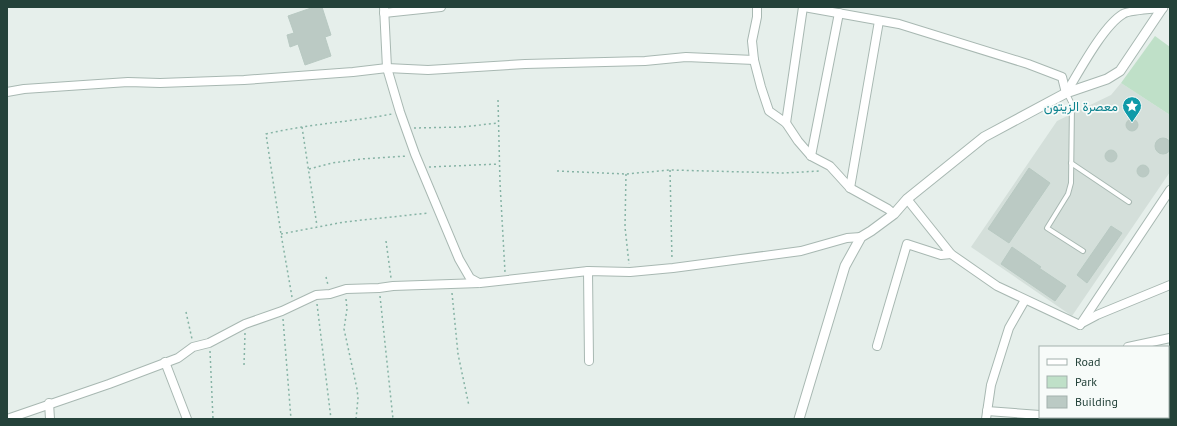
<svg xmlns="http://www.w3.org/2000/svg" width="1177" height="426" font-family="'PT Sans',Vazirmatn,sans-serif">
<style>
.built{fill:#d4dfda}
.green{fill:#bfe0c8}
.building{fill:#bbcac4;stroke:#b8c9c2}
.lines{fill:none;stroke-linecap:round;stroke-linejoin:round}
.service-casing{stroke:#a8b8b2;stroke-width:6}
.minor-casing{stroke:#a8b8b2;stroke-width:10}
.tertiary-casing{stroke:#a8b8b2;stroke-width:11}
.path{stroke:#86b3a5;stroke-width:1.5;stroke-dasharray:2 3;stroke-linecap:butt}
.service{stroke:#fff;stroke-width:4}
.minor{stroke:#fff;stroke-width:8}
.tertiary{stroke:#fff;stroke-width:9}
.labels{text-anchor:middle;stroke-width:3.5;stroke-linejoin:round;paint-order:stroke}
.culture-label{font-size:13px;fill:#0d838f;stroke:#f7fbf9;text-anchor:end}
</style>
<rect width="100%" height="100%" fill="#e6efeb"/>
<path class="built" d="M 1121,83 L 1170,115 L 1170,172 L 1072,316 L 971,247 L 1057,121 L 1111,95 Z"/>
<path class="green" d="M 1155,36 L 1170,47 L 1170,115 L 1121,83 Z"/>
<g class="building">
<path d="M 314,7 L 322,7 L 331,35 L 325,37 L 331,56 L 305,65 L 298,44 L 290,47 L 287,35 L 294,33 L 288,16 Z"/>
<circle cx="1132" cy="125" r="6"/>
<circle cx="1163" cy="146" r="8"/>
<circle cx="1111" cy="156" r="6"/>
<circle cx="1143" cy="171" r="6"/>
<path d="M 1029,168 L 1050,183 L 1009,243 L 988,229 Z"/>
<path d="M 1111,226 L 1122,233 L 1087,283 L 1077,275 Z"/>
<path d="M 1012,247 L 1041,267 L 1039,268 L 1066,286 L 1055,301 L 1001,264 Z"/>
</g>
<g class="lines">
<defs>
<g id="service">
<path d="M 1067,94 L 1072,104 L 1071,183 L 1068,194 L 1047,228 L 1083,251"/>
<path d="M 1071,163 L 1129,202"/>
</g>
<g id="minor">
<path d="M 384,7 L 387,68 L 400,112 L 415,154 L 459,259 L 470,278 L 479,283"/>
<path d="M 757,7 L 757,17 L 752,41 L 754,60 L 761,87 L 769,111 L 786,123 L 798,141 L 811,156 L 830,166 L 850,188 L 888,209 L 894,214"/>
<path d="M 804,7 L 899,24 L 1028,64 L 1062,77 L 1066,93"/>
<path d="M 384,13 L 441,7"/>
<path d="M 7,92 L 24,89 L 128,82 L 160,83 L 244,80 L 353,72 L 387,68 L 428,70 L 525,64 L 645,61 L 686,57 L 754,60"/>
<path d="M 1066,93 C 1079,72 1103,26 1123,14 C 1129,10 1153,9 1163,8"/>
<path d="M 786,123 L 803,7"/>
<path d="M 811,156 L 839,13"/>
<path d="M 850,188 L 879,21"/>
<path d="M 907,199 L 951,254 L 997,286 L 1080,325"/>
<path d="M 588,271 L 589,361"/>
<path d="M 1082,323 L 1097,315 L 1170,285"/>
<path d="M 1080,325 L 1170,190"/>
<path d="M 877,346 L 907,244 L 941,255 L 951,254"/>
<path d="M 1128,347 L 1170,338"/>
<path d="M 165,362 L 187,419"/>
<path d="M 1168,381 L 1170,380"/>
<path d="M 49,403 L 50,419"/>
<path d="M 987,411 L 1040,415"/>
<path d="M 1075,417 L 1126,418"/>
<path d="M 7,419 L 109,384 L 178,358 L 193,347 L 209,343 L 245,324 L 282,311 L 316,295 L 330,294 L 346,289 L 379,288 L 393,286 L 480,283 L 588,271 L 630,272 L 673,268 L 801,251 L 847,238 L 861,237"/>
<path d="M 986,419 L 991,385 L 1009,328 L 1025,300"/>
</g>
<path id="tertiary" d="M 799,419 L 845,266 L 861,237 L 871,231 L 894,214 L 907,199 L 984,137 L 1066,93 L 1107,79 L 1120,71 L 1163,7"/>
</defs>
<use href="#service" class="service-casing"/>
<use href="#minor" class="minor-casing"/>
<use href="#tertiary" class="tertiary-casing"/>
<g class="path">
<path d="M 498,100 L 500,183 L 505,272"/>
<path d="M 302,127 L 317,226"/>
<path d="M 414,128 L 462,127 L 498,123"/>
<path d="M 429,167 L 499,164"/>
<path d="M 309,169 L 332,163 L 361,159 L 407,156"/>
<path d="M 670,170 L 672,260"/>
<path d="M 557,171 L 626,174 L 670,170 L 783,173 L 820,171"/>
<path d="M 626,174 L 625,227 L 629,264"/>
<path d="M 281,234 L 344,222 L 429,213"/>
<path d="M 386,241 L 391,278"/>
<path d="M 326,277 L 328,285"/>
<path d="M 452,293 L 458,354 L 469,406"/>
<path d="M 380,296 L 393,419"/>
<path d="M 292,297 L 281,234 L 266,134 C 308,124 350,122 392,114"/>
<path d="M 346,299 L 347,309 L 344,329 L 357,389 L 358,398 L 356,419"/>
<path d="M 317,304 L 331,419"/>
<path d="M 186,312 L 192,339"/>
<path d="M 283,319 L 291,419"/>
<path d="M 210,351 L 213,419"/>
<path d="M 244,365 L 245,333"/>
</g>
<use href="#service" class="service"/>
<use href="#minor" class="minor"/>
<use href="#tertiary" class="tertiary"/>
</g>
<defs>
<symbol id="sight-pin" viewBox="-11 -11 22 30"><path d="M0 17L-7.5 6A9.5 9.5 0 1 1 7.5 6Z" fill="#0f9aa8" stroke="#f7fbf9"/><path d="M0-6L1.8-2.2L6-1.7L2.9 1.2L3.7 5.4L0 3.3L-3.7 5.4L-2.9 1.2L-6-1.7L-1.8-2.2Z" fill="#fff"/></symbol>
</defs>
<g fill-rule="evenodd">
<use href="#sight-pin" x="1121" y="95" width="22" height="30"/>
</g>
<g class="labels">
<g class="culture-label">
<text x="1118" y="111">معصرة الزيتون</text>
</g>
</g>
<rect width="1177" height="426" fill="none" stroke="#24423a" stroke-width="16"/>
<rect x="1039" y="346" width="130" height="72" fill="#f7fbf9" stroke="#a3b1ad"/>
<rect x="1047" y="359" width="20" height="6" fill="#ffffff" stroke="#a3b1ad"/>
<text x="1075" y="366" font-size="12" fill="#24423a">Road</text>
<rect x="1047" y="376" width="20" height="12" fill="#bfe0c8" stroke="#a3b1ad"/>
<text x="1075" y="386" font-size="12" fill="#24423a">Park</text>
<rect x="1047" y="396" width="20" height="12" fill="#bbcac4" stroke="#a3b1ad"/>
<text x="1075" y="406" font-size="12" fill="#24423a">Building</text>
</svg>
